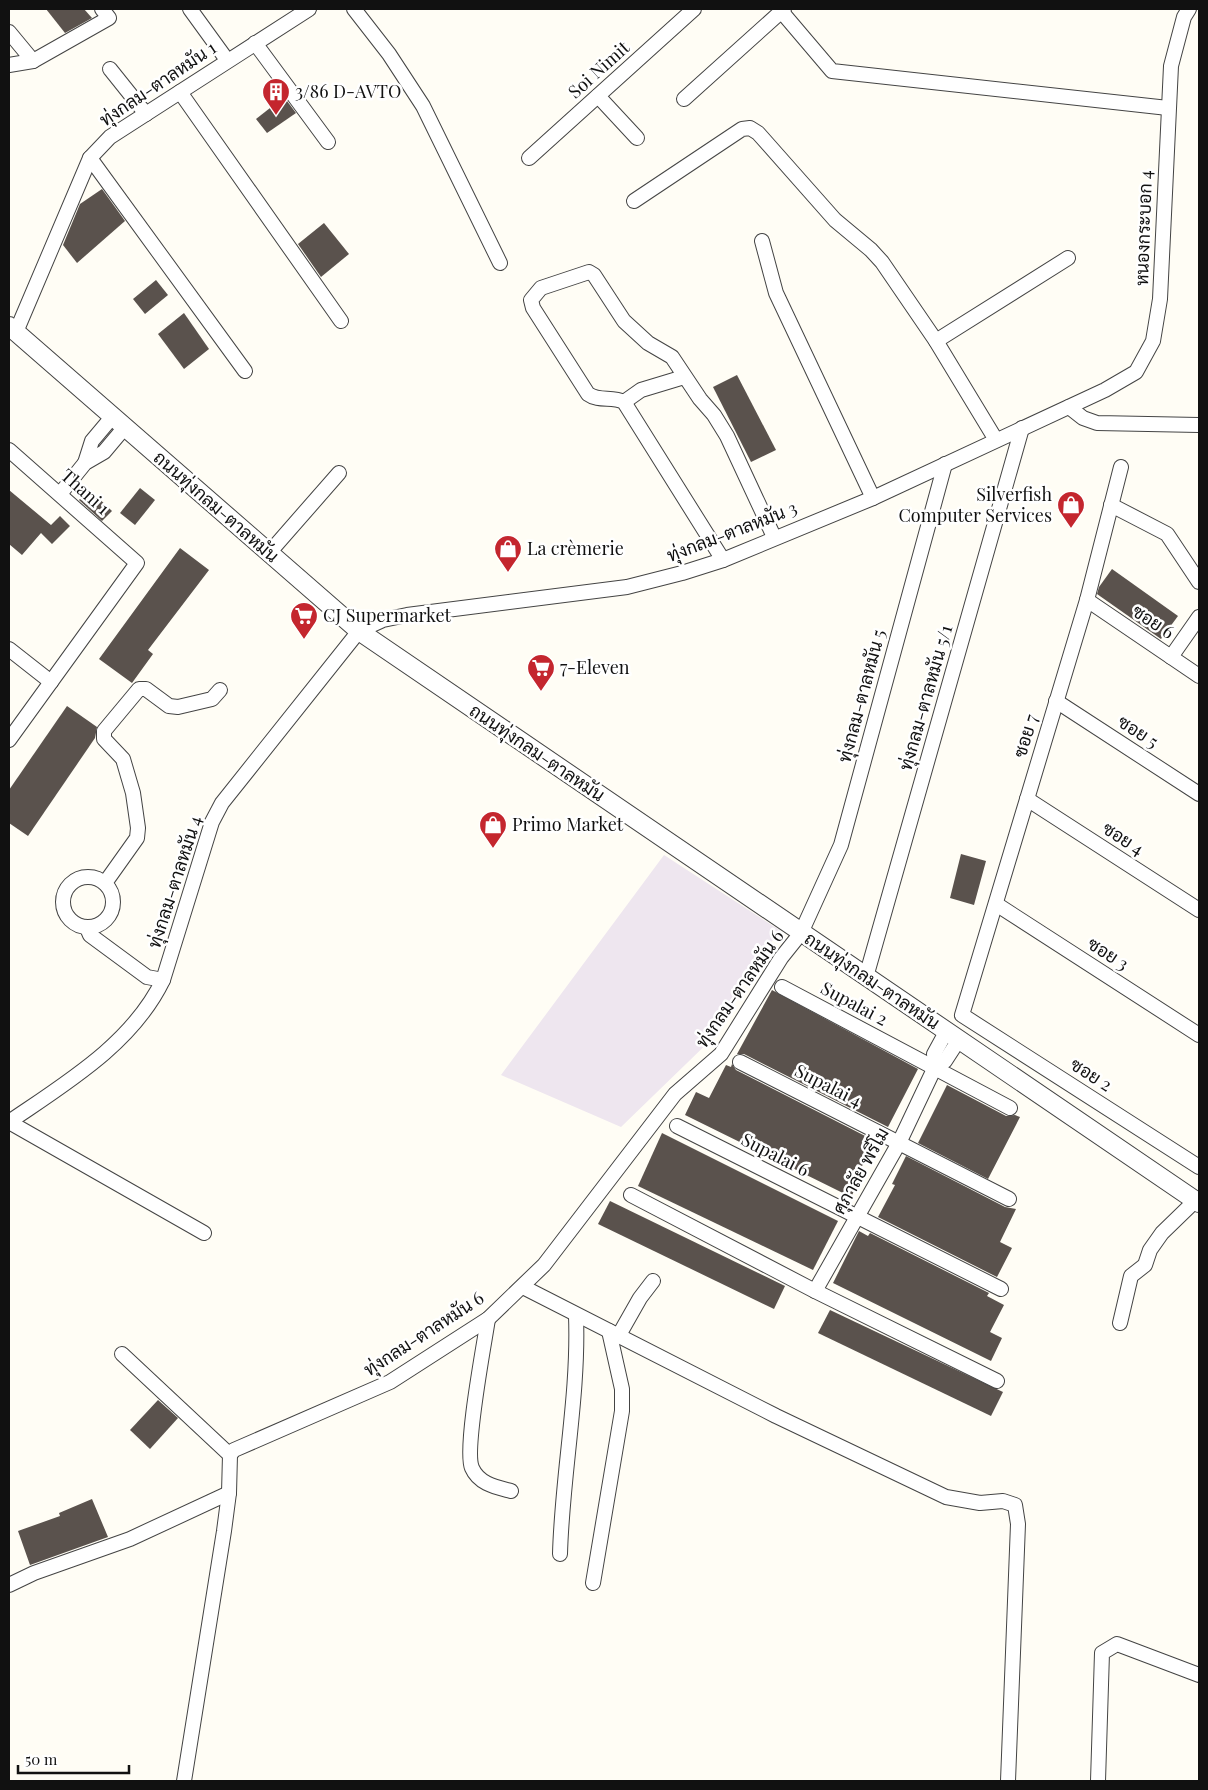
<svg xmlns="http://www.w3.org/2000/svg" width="1208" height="1790" font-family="'Playfair Display',Sarabun,serif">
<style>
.industrial{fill:#eee6ef}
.building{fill:#5a524d}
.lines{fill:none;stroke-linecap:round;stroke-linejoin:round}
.minor-casing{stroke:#444;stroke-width:16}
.tertiary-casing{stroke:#444;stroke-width:20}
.minor{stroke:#fff;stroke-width:14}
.tertiary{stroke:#fff;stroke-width:18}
.labels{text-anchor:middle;stroke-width:5;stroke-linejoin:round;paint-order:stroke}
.street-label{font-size:18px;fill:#111;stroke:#fff}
.poi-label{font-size:18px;fill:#111;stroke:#fff;text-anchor:start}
</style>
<rect width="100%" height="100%" fill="#fffdf5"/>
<path class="industrial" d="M 664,855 L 781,931 L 752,964 L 719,1032 L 621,1127 L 501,1075 Z"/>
<g class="building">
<path d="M 46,9 L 84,9 L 92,18 L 65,33 Z"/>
<path d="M 284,97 L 296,113 L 267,133 L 256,119 Z"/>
<path d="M 102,189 L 125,221 L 77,263 L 63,245 L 80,204 Z"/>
<path d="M 324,223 L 349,254 L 321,277 L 298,244 Z"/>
<path d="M 156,280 L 168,295 L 145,314 L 133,299 Z"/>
<path d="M 184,313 L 209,349 L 184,369 L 158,334 Z"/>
<path d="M 737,375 L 776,450 L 751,462 L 713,387 Z"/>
<path d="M 140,488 L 155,500 L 135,525 L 120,513 Z"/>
<path d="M 89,489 L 112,511 L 102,521 L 79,500 Z"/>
<path d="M 9,490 L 51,525 L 60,516 L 70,526 L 52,544 L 41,533 L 22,555 L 9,544 Z"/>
<path d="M 180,548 L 209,570 L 148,650 L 153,654 L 132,683 L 99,659 Z"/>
<path d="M 1112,569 L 1178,616 L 1161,639 L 1097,594 L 1099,587 Z"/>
<path d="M 67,706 L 97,727 L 95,738 L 28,836 L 9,823 L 9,790 Z"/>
<path d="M 961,854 L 986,861 L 974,905 L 950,898 Z"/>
<path d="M 772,990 L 918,1069 L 888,1127 L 744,1054 L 737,1054 Z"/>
<path d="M 732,1064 L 736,1070 L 875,1141 L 859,1172 L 863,1174 L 851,1197 L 685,1115 L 696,1092 L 709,1098 L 726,1065 L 731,1067 Z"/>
<path d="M 947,1085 L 1006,1116 L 1015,1115 L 1020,1117 L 988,1179 L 918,1143 Z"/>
<path d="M 662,1133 L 838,1221 L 813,1270 L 638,1186 Z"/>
<path d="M 906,1156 L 1005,1207 L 1016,1209 L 1000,1242 L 1012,1248 L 997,1277 L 878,1217 L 895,1185 L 892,1184 Z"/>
<path d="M 610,1201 L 785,1286 L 774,1309 L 598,1224 Z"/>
<path d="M 859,1231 L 868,1236 L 870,1233 L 989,1293 L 987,1296 L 1004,1305 L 990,1332 L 1002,1338 L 991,1361 L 833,1283 Z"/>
<path d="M 830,1310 L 1003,1392 L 991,1416 L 818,1333 Z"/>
<path d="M 158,1400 L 178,1418 L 150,1449 L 130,1430 Z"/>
<path d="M 92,1499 L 108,1537 L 30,1565 L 18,1531 L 60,1516 L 59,1513 Z"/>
</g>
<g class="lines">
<defs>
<g id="minor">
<path d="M 190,9 L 227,60"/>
<path d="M 354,9 L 389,54 L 423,106 L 500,263"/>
<path d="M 781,11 L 832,71 L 1168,108"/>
<path d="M 9,32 L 33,61"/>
<path d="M 255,43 L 328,142"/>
<path d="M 9,65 L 33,61 L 109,18 L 102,9"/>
<path d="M 110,69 L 146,114"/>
<path d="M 180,92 L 341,321"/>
<path d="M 598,96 L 637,138"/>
<path d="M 684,99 L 784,9"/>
<path d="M 90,158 L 245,371"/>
<path d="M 529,158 L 694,9"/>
<path d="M 634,201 L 742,129 L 750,128 L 758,133 L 835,220 L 871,250 L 882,262 L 936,341 L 996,440"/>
<path d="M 762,241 L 776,293 L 873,498"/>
<path d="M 16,332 L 90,158 L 110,137 L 309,9"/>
<path d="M 936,341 L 1068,258"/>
<path d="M 624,402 L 641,390 L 684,377"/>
<path d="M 1069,407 L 1083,418 L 1097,423 L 1199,425"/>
<path d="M 9,450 L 137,563 L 9,740"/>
<path d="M 85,463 L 92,441 L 113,416"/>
<path d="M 1121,467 L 1087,600 L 962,1015 L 1199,1167"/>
<path d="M 60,494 L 85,463 L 104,452 L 125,427"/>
<path d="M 1111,505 L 1167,534 L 1199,582"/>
<path d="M 269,553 L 339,473"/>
<path d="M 723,560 L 624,402 C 612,396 599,402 588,394 L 533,308 L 531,300 L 541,288 L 589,272 L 594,275 L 624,321 L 648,343 L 672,357 L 700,399 L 714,415 L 727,436 L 774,537"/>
<path d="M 1087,600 L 1199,676"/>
<path d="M 9,649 L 51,682"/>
<path d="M 1171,657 L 1199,617"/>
<path d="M 1056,701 L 1199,794"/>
<path d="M 1027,799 L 1199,910"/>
<circle cx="88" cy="902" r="25"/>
<path d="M 105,883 L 137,838 L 138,828 L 133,793 L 123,759 L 104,739 L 104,731 L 139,689 L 146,689 L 169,706 L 178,707 L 212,699 L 220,690"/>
<path d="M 996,904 L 1199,1035"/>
<path d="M 87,928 L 90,935 L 147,977 L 163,980"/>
<path d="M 866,977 L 1022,428"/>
<path d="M 782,987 L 1010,1108"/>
<path d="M 740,1062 L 1009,1199"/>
<path d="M 935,1067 L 945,1061 L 958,1041"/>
<path d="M 9,1122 C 66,1083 132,1044 163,980 L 212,822 L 222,803 L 359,631 L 383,620 L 407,615 L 627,587 L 682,573 L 723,560 L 873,498 L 1105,390 L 1136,372 L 1153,341 L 1160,299 L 1171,66 L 1184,17 L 1189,9"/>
<path d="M 9,1122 L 204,1233"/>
<path d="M 677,1126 L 1001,1289"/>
<path d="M 631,1195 L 815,1291 L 997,1381"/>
<path d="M 523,1287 L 776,1416 L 946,1497 L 980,1503 L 1003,1501 L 1015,1505 L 1018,1524 L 1008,1781"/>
<path d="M 815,1291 L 899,1143 L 935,1067 L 934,1054 L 946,1032"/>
<path d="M 488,1319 C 484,1345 464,1450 472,1468 C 479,1484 496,1487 511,1491"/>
<path d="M 1120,1323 L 1131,1276 L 1145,1265 L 1150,1250 L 1162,1233 L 1196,1200"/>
<path d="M 619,1335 L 640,1298 L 653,1281"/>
<path d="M 122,1354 L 230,1455"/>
<path d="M 560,1554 C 562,1475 579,1395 576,1316"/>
<path d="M 593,1583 L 622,1411 L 622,1389 L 609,1331"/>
<path d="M 9,1585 L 34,1573 L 130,1539 L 229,1493"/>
<path d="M 184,1781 L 224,1531 L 229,1493 L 230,1455 L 234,1450 L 390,1382 L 488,1319 L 544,1265 L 675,1094 L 721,1054 L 781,958 L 801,933 L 841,845 L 945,464"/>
<path d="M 1098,1781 L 1102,1653 L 1117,1644 L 1199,1675"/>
</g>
<path id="tertiary" d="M 9,326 L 359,631 L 1199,1203"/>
</defs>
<use href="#minor" class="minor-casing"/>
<use href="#tertiary" class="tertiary-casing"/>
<use href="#minor" class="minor"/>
<use href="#tertiary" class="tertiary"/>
</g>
<defs>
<symbol id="building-pin" viewBox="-11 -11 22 30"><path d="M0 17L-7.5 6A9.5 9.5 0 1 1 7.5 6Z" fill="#c4262e" stroke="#fff"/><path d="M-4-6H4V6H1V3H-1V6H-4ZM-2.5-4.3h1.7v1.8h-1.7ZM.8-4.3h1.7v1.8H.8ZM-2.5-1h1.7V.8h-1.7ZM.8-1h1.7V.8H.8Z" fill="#fff"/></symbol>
<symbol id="shop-pin" viewBox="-11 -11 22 30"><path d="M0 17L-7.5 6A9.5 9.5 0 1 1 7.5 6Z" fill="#c4262e" stroke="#fff"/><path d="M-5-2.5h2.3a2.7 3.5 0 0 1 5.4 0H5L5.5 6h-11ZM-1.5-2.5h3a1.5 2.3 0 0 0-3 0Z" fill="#fff"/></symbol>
<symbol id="supermarket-pin" viewBox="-11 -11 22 30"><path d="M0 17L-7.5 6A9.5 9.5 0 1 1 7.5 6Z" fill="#c4262e" stroke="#fff"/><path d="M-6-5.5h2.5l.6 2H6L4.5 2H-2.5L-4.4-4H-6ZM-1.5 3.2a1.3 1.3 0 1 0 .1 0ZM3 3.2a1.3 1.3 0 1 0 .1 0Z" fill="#fff"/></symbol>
</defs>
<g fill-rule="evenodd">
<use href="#building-pin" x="260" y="76" width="32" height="43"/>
<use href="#shop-pin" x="1055" y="489" width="32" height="43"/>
<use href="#shop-pin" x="492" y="533" width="32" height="43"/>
<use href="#supermarket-pin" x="288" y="600" width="32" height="43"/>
<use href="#supermarket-pin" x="525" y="652" width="32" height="43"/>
<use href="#shop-pin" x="477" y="809" width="32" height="43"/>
</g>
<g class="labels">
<g class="street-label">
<text transform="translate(599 70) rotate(-42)" y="6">Soi Nimit</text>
<text transform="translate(158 84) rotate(-34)" y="6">ทุ่งกลม-ตาลหมัน 1</text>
<text transform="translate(1144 228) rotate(-88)" y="6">หนองกระบอก 4</text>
<text transform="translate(85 492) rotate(42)" y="6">Thani 1</text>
<text transform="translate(216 507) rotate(41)" y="6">ถนนทุ่งกลม-ตาลหมัน</text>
<text transform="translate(732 532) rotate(-21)" y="6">ทุ่งกลม-ตาลหมัน 3</text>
<text transform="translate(1153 622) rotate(34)" y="6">ซอย 6</text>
<text transform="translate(862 696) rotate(-75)" y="6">ทุ่งกลม-ตาลหมัน 5</text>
<text transform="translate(926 698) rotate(-74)" y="6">ทุ่งกลม-ตาลหมัน 5/1</text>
<text transform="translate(1138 732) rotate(33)" y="6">ซอย 5</text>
<text transform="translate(1026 736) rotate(-73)" y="6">ซอย 7</text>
<text transform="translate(537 753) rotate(34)" y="6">ถนนทุ่งกลม-ตาลหมัน</text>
<text transform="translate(1123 839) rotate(33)" y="6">ซอย 4</text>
<text transform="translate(175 882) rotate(-72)" y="6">ทุ่งกลม-ตาลหมัน 4</text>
<text transform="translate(1108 954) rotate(33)" y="6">ซอย 3</text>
<text transform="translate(872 981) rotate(34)" y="6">ถนนทุ่งกลม-ตาลหมัน</text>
<text transform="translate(740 989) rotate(-55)" y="6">ทุ่งกลม-ตาลหมัน 6</text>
<text transform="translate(854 1004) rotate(28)" y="6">Supalai 2</text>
<text transform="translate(1091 1075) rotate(33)" y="6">ซอย 2</text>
<text transform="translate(828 1086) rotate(27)" y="6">Supalai 4</text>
<text transform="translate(775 1155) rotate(27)" y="6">Supalai 6</text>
<text transform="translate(861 1171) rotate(-61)" y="6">ศุภาลัย พรีโม</text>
<text transform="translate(424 1334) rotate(-33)" y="6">ทุ่งกลม-ตาลหมัน 6</text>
</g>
<g class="poi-label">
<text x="295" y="98">3/86 D-AVTO</text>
<text x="1052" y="501" text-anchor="end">Silverfish<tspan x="1052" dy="21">Computer Services</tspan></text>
<text x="527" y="555">La crèmerie</text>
<text x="323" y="622">CJ Supermarket</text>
<text x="560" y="674">7-Eleven</text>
<text x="512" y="831">Primo Market</text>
</g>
</g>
<rect width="1208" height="1790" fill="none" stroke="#111111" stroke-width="20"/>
<path d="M18 1765v8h111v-8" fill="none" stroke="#111111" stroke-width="2.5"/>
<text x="25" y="1765" font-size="15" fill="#111111" stroke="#ffffff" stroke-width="4" paint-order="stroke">50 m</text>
</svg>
